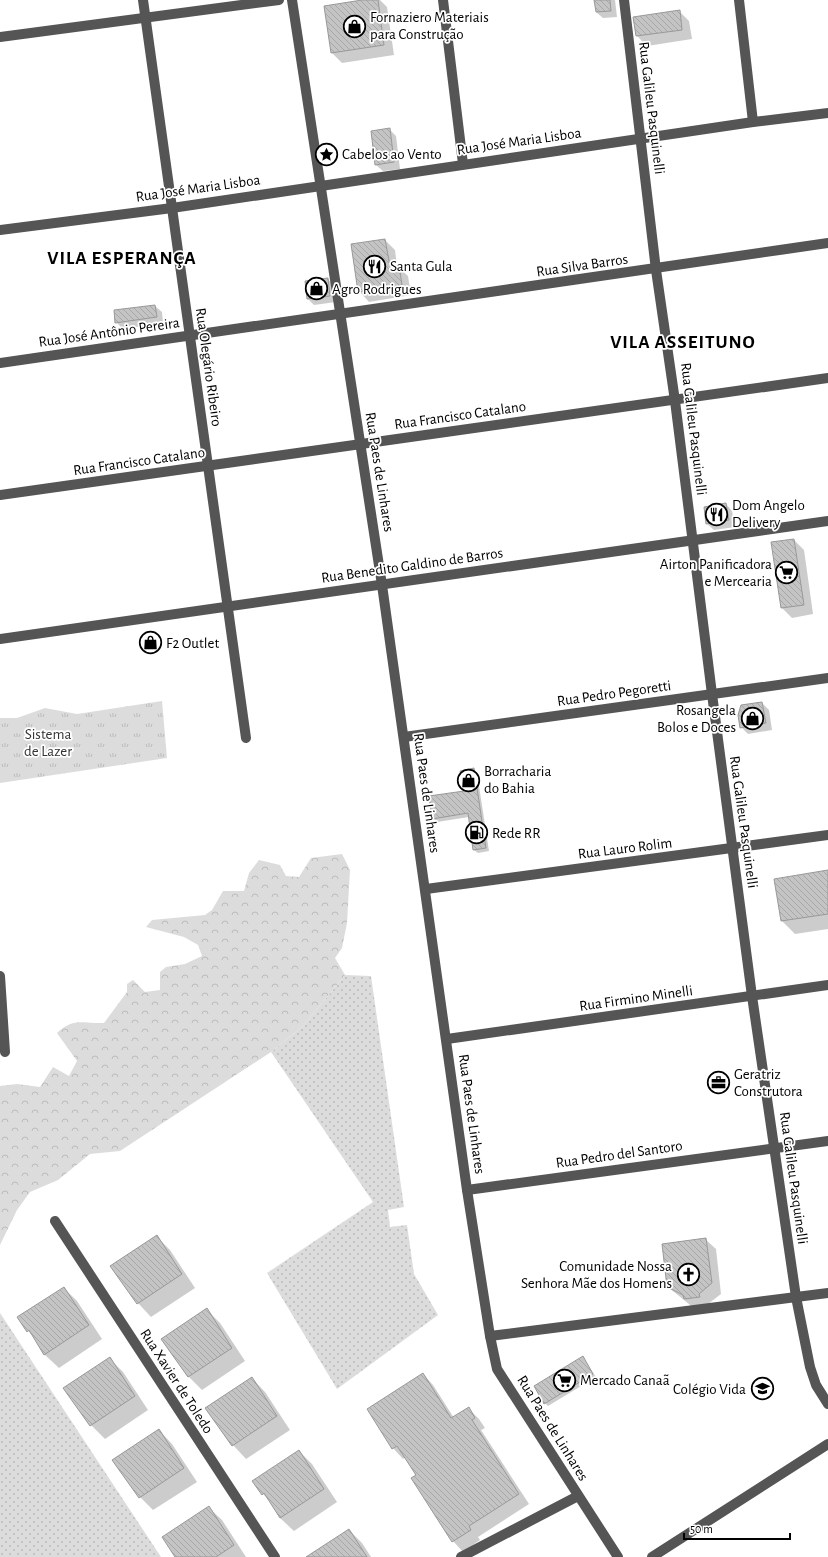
<svg xmlns="http://www.w3.org/2000/svg" width="828" height="1557" font-family="'Alegreya Sans',sans-serif">
<style>
.grass{fill:url(#grass-dots)}
.forest{fill:url(#forest-crowns)}
.park{fill:url(#park-tufts)}
.shadow{fill:#0003}
.building{fill:url(#building-back-hatch);stroke:#999}
.lines{fill:none;stroke-linecap:round;stroke-linejoin:round}
.minor{stroke:#555;stroke-width:10}
.labels{text-anchor:middle;stroke-width:3.5;stroke-linejoin:round;paint-order:stroke}
.poi-label{font-size:15px;fill:#000;stroke:#fff;text-anchor:start}
.street-label{font-size:15px;fill:#000;stroke:#fff}
.park-label{font-size:15px;fill:#333;stroke:#fff}
.district-label{font-size:19px;font-weight:bold;letter-spacing:1px;fill:#000;stroke:#fff}
</style>
<defs>
<pattern id="grass-dots" width="8" height="8" patternUnits="userSpaceOnUse"><rect width="8" height="8" fill="#dcdcdc"/><path d="M2 2h.1M6 6h.1" fill="none" stroke="#bbb" stroke-width="1.8" stroke-linecap="round"/></pattern>
<pattern id="forest-crowns" width="20" height="18" patternUnits="userSpaceOnUse"><rect width="20" height="18" fill="#dcdcdc"/><path d="M2 6a3 3 0 1 1 6 0M12 15a3 3 0 1 1 6 0" fill="none" stroke="#bbb"/></pattern>
<pattern id="park-tufts" width="24" height="20" patternUnits="userSpaceOnUse"><rect width="24" height="20" fill="#dcdcdc"/><path d="M3 7l-1-3M5 7V3M7 7l1-3M15 17l-1-3M17 17v-4M19 17l1-3" fill="none" stroke="#bbb"/></pattern>
<pattern id="building-back-hatch" width="6" height="6" patternUnits="userSpaceOnUse"><rect width="6" height="6" fill="#c4c4c4"/><path d="M-1 5l2 2M0 0l6 6M5-1l2 2" fill="none" stroke="#a7a7a7"/></pattern>
</defs>
<rect width="100%" height="100%" fill="#fff"/>
<g class="grass">
<path d="M 345,975 L 371,976 L 404,1207 L 388,1210 L 390,1227 L 407,1225 L 414,1274 L 438,1315 L 337,1389 L 267,1273 L 373,1202 L 271,1052 L 303,1026 Z"/>
<path d="M 0,1313 L 161,1557 L 0,1557 Z"/>
</g>
<path class="forest" d="M 342,854 L 350,870 L 347,923 L 342,948 L 335,958 L 345,975 L 303,1026 L 271,1052 L 120,1151 L 90,1154 L 58,1180 L 30,1192 L 17,1210 L 0,1245 L 0,1086 L 17,1084 L 40,1087 L 53,1067 L 69,1076 L 77,1061 L 57,1033 C 74,1017 83,1024 104,1023 L 127,992 L 127,984 L 133,980 L 145,992 L 160,990 L 160,972 L 166,967 L 185,964 L 202,956 L 198,945 L 184,937 L 146,927 L 152,920 L 205,915 L 212,910 L 223,891 L 244,891 L 249,873 L 259,860 L 280,865 L 286,876 L 299,877 L 311,858 Z"/>
<path class="park" d="M 162,701 L 167,758 L 0,783 L 0,718 L 17,718 L 45,708 L 77,714 Z"/>
<g class="shadow">
<path d="M 366,0 L 380,0 L 387,7 L 394,55 L 342,63 L 332,53 L 325,7 Z"/>
<path d="M 595,0 L 615,0 L 617,17 L 603,18 L 596,12 Z"/>
<path d="M 679,11 L 689,21 L 692,39 L 647,46 L 637,36 L 634,18 Z"/>
<path d="M 390,130 L 396,136 L 400,169 L 383,171 L 376,165 Z"/>
<path d="M 385,240 L 395,250 L 397,266 L 408,276 L 411,295 L 369,302 L 359,291 Z"/>
<path d="M 328,279 L 334,286 L 336,302 L 314,305 L 308,299 Z"/>
<path d="M 155,306 L 162,312 L 163,323 L 123,329 L 116,322 Z"/>
<path d="M 726,504 L 732,511 L 735,527 L 714,530 L 707,524 Z"/>
<path d="M 794,540 L 804,550 L 813,614 L 792,618 L 782,608 Z"/>
<path d="M 762,703 L 769,710 L 772,730 L 748,734 L 741,727 Z"/>
<path d="M 473,770 L 477,773 L 489,851 L 478,853 L 474,850 L 469,817 L 437,822 L 433,818 L 465,792 Z"/>
<path d="M 828,871 L 828,929 L 795,934 L 782,921 Z"/>
<path d="M 157,1237 L 170,1250 L 195,1288 L 151,1317 L 138,1303 L 112,1266 Z"/>
<path d="M 705,1239 L 716,1249 L 721,1294 L 708,1304 L 695,1309 L 668,1287 Z"/>
<path d="M 64,1288 L 77,1301 L 102,1339 L 59,1368 L 45,1355 L 35,1338 L 28,1331 Z"/>
<path d="M 207,1310 L 220,1323 L 245,1361 L 202,1390 L 188,1376 Z"/>
<path d="M 110,1359 L 123,1372 L 148,1410 L 105,1439 L 91,1425 L 65,1389 Z"/>
<path d="M 585,1361 L 596,1377 L 548,1406 L 545,1403 Z"/>
<path d="M 423,1374 L 433,1385 L 454,1418 L 468,1408 L 479,1419 L 485,1428 L 481,1430 L 529,1504 L 478,1537 L 480,1540 L 463,1552 L 453,1541 L 405,1457 L 403,1459 L 393,1448 L 368,1409 Z"/>
<path d="M 252,1378 L 265,1392 L 290,1430 L 246,1459 L 233,1445 Z"/>
<path d="M 159,1430 L 172,1444 L 197,1482 L 153,1510 L 140,1497 Z"/>
<path d="M 299,1451 L 312,1464 L 337,1502 L 294,1531 L 280,1518 L 270,1501 L 263,1494 Z"/>
<path d="M 208,1507 L 222,1520 L 246,1557 L 179,1557 Z"/>
<path d="M 349,1530 L 362,1543 L 371,1557 L 308,1557 Z"/>
</g>
<g class="building">
<path d="M 362,0 L 378,0 L 384,45 L 331,53 L 324,6 Z"/>
<path d="M 594,0 L 610,0 L 611,11 L 596,12 Z"/>
<path d="M 680,10 L 682,30 L 636,36 L 633,17 Z"/>
<path d="M 390,128 L 394,162 L 375,165 L 371,131 Z"/>
<path d="M 385,239 L 390,266 L 399,265 L 402,285 L 358,292 L 351,244 Z"/>
<path d="M 328,278 L 330,296 L 307,299 L 305,281 Z"/>
<path d="M 155,305 L 157,317 L 115,323 L 114,310 Z"/>
<path d="M 726,503 L 729,520 L 706,524 L 704,507 Z"/>
<path d="M 794,539 L 804,605 L 781,608 L 771,542 Z"/>
<path d="M 762,702 L 766,723 L 740,728 L 738,715 L 741,705 Z"/>
<path d="M 474,768 L 486,848 L 473,850 L 468,813 L 432,819 L 429,796 L 464,791 L 460,771 Z"/>
<path d="M 828,870 L 828,914 L 781,921 L 774,879 Z"/>
<path d="M 157,1235 L 182,1274 L 137,1304 L 110,1266 Z"/>
<path d="M 706,1238 L 712,1283 L 699,1294 L 700,1297 L 684,1299 L 683,1295 L 667,1287 L 662,1244 Z"/>
<path d="M 64,1287 L 89,1325 L 44,1355 L 29,1330 L 27,1332 L 17,1317 Z"/>
<path d="M 207,1308 L 232,1348 L 188,1377 L 161,1339 Z"/>
<path d="M 583,1356 L 593,1374 L 544,1404 L 534,1386 Z"/>
<path d="M 110,1357 L 135,1396 L 90,1426 L 63,1388 Z"/>
<path d="M 423,1373 L 451,1418 L 469,1407 L 475,1418 L 472,1420 L 519,1494 L 469,1526 L 471,1530 L 452,1542 L 411,1478 L 416,1475 L 397,1446 L 392,1449 L 367,1409 Z"/>
<path d="M 252,1377 L 277,1416 L 232,1446 L 205,1408 Z"/>
<path d="M 159,1429 L 184,1468 L 139,1498 L 112,1460 Z"/>
<path d="M 299,1450 L 324,1489 L 280,1518 L 264,1493 L 262,1495 L 252,1481 Z"/>
<path d="M 209,1506 L 234,1545 L 216,1557 L 175,1557 L 162,1537 Z"/>
<path d="M 349,1529 L 367,1557 L 306,1557 Z"/>
</g>
<g class="lines">
<g class="minor">
<path d="M 143,0 L 246,738"/>
<path d="M 292,0 L 382,585 L 467,1190 L 490,1336 L 497,1369 L 618,1557"/>
<path d="M 443,0 L 463,164"/>
<path d="M 624,0 L 656,270 L 675,401 L 712,694 L 752,996 L 796,1297 L 810,1367 L 816,1385 L 828,1404"/>
<path d="M 739,0 L 753,122"/>
<path d="M 0,37 L 279,0"/>
<path d="M 0,230 L 172,208 L 753,122 L 828,113"/>
<path d="M 0,363 L 828,243"/>
<path d="M 0,495 L 828,378"/>
<path d="M 0,639 L 828,521"/>
<path d="M 404,737 L 828,678"/>
<path d="M 426,889 L 828,835"/>
<path d="M 0,976 L 5,1052"/>
<path d="M 447,1039 L 828,985"/>
<path d="M 467,1190 L 828,1141"/>
<path d="M 55,1221 L 275,1557"/>
<path d="M 490,1336 L 828,1293"/>
<path d="M 461,1557 L 578,1496"/>
<path d="M 652,1557 L 828,1444"/>
</g>
</g>
<defs>
<symbol id="shop-ring" viewBox="-11 -11 22 22"><circle r="9.5" fill="#fff" stroke="#000" stroke-width="1.5"/><path d="M-5-2.5h2.3a2.7 3.5 0 0 1 5.4 0H5L5.5 6h-11ZM-1.5-2.5h3a1.5 2.3 0 0 0-3 0Z" fill="#000"/></symbol>
<symbol id="sight-ring" viewBox="-11 -11 22 22"><circle r="9.5" fill="#fff" stroke="#000" stroke-width="1.5"/><path d="M0-6L1.8-2.2L6-1.7L2.9 1.2L3.7 5.4L0 3.3L-3.7 5.4L-2.9 1.2L-6-1.7L-1.8-2.2Z" fill="#000"/></symbol>
<symbol id="restaurant-ring" viewBox="-11 -11 22 22"><circle r="9.5" fill="#fff" stroke="#000" stroke-width="1.5"/><path d="M-5-6h1v4h1v-4h1v4h1v-4h1v5L-1.5 .5V6h-2V.5L-5-1ZM5-6V6H3V1.5H1.5Q1.5-4 5-6Z" fill="#000"/></symbol>
<symbol id="supermarket-ring" viewBox="-11 -11 22 22"><circle r="9.5" fill="#fff" stroke="#000" stroke-width="1.5"/><path d="M-6-5.5h2.5l.6 2H6L4.5 2H-2.5L-4.4-4H-6ZM-1.5 3.2a1.3 1.3 0 1 0 .1 0ZM3 3.2a1.3 1.3 0 1 0 .1 0Z" fill="#000"/></symbol>
<symbol id="fuel-ring" viewBox="-11 -11 22 22"><circle r="9.5" fill="#fff" stroke="#000" stroke-width="1.5"/><path d="M-5.5-6h7V0h2V4h1.3V-2.5L3-4.5l.8-.8L6-3V5H2.5V1h-1V6h-7ZM-4.2-4.7v3.2H.2V-4.7Z" fill="#000"/></symbol>
<symbol id="office-ring" viewBox="-11 -11 22 22"><circle r="9.5" fill="#fff" stroke="#000" stroke-width="1.5"/><path d="M-6-3h4V-5.5h4V-3h4V5H-6ZM-1-4.5V-3h2v-1.5ZM-6 0V1H6V0Z" fill="#000"/></symbol>
<symbol id="church-ring" viewBox="-11 -11 22 22"><circle r="9.5" fill="#fff" stroke="#000" stroke-width="1.5"/><path d="M-1.2-6h2.4v3.5h3.3v2.4h-3.3V6h-2.4V-.1h-3.3v-2.4h3.3Z" fill="#000"/></symbol>
<symbol id="school-ring" viewBox="-11 -11 22 22"><circle r="9.5" fill="#fff" stroke="#000" stroke-width="1.5"/><path d="M0-5L7-2L0 1L-7-2ZM-4 1L0 2.5L4 1V4Q0 6-4 4Z" fill="#000"/></symbol>
</defs>
<g fill-rule="evenodd">
<use href="#shop-ring" x="342" y="14" width="25" height="25"/>
<use href="#sight-ring" x="314" y="142" width="25" height="25"/>
<use href="#restaurant-ring" x="362" y="254" width="25" height="25"/>
<use href="#shop-ring" x="304" y="276" width="25" height="25"/>
<use href="#restaurant-ring" x="704" y="502" width="25" height="25"/>
<use href="#supermarket-ring" x="774" y="560" width="25" height="25"/>
<use href="#shop-ring" x="138" y="630" width="25" height="25"/>
<use href="#shop-ring" x="740" y="706" width="25" height="25"/>
<use href="#shop-ring" x="456" y="768" width="25" height="25"/>
<use href="#fuel-ring" x="464" y="820" width="25" height="25"/>
<use href="#office-ring" x="706" y="1070" width="25" height="25"/>
<use href="#church-ring" x="676" y="1262" width="25" height="25"/>
<use href="#supermarket-ring" x="552" y="1368" width="25" height="25"/>
<use href="#school-ring" x="750" y="1376" width="25" height="25"/>
</g>
<g class="labels">
<g class="poi-label">
<text x="370" y="22">Fornaziero Materiais<tspan x="370" dy="17">para Construção</tspan></text>
<text x="342" y="159">Cabelos ao Vento</text>
<text x="390" y="271">Santa Gula</text>
<text x="332" y="294">Agro Rodrigues</text>
<text x="732" y="510">Dom Angelo<tspan x="732" dy="17">Delivery</tspan></text>
<text x="772" y="569" text-anchor="end">Airton Panificadora<tspan x="772" dy="17">e Mercearia</tspan></text>
<text x="166" y="648">F2 Outlet</text>
<text x="736" y="715" text-anchor="end">Rosangela<tspan x="736" dy="17">Bolos e Doces</tspan></text>
<text x="484" y="776">Borracharia<tspan x="484" dy="17">do Bahia</tspan></text>
<text x="492" y="838">Rede RR</text>
<text x="734" y="1079">Geratriz<tspan x="734" dy="17">Construtora</tspan></text>
<text x="672" y="1271" text-anchor="end">Comunidade Nossa<tspan x="672" dy="17">Senhora Mãe dos Homens</tspan></text>
<text x="580" y="1385">Mercado Canaã</text>
<text x="746" y="1394" text-anchor="end">Colégio Vida</text>
</g>
<g class="street-label">
<text transform="translate(652 108) rotate(83)" y="5">Rua Galileu Pasquinelli</text>
<text transform="translate(519 141) rotate(-8)" y="5">Rua José Maria Lisboa</text>
<text transform="translate(198 188) rotate(-8)" y="5">Rua José Maria Lisboa</text>
<text transform="translate(582 265) rotate(-8)" y="5">Rua Silva Barros</text>
<text transform="translate(109 332) rotate(-8)" y="5">Rua José Antônio Pereira</text>
<text transform="translate(209 367) rotate(82)" y="5">Rua Olegário Ribeiro</text>
<text transform="translate(460 415) rotate(-8)" y="5">Rua Francisco Catalano</text>
<text transform="translate(694 429) rotate(83)" y="5">Rua Galileu Pasquinelli</text>
<text transform="translate(139 461) rotate(-8)" y="5">Rua Francisco Catalano</text>
<text transform="translate(380 472) rotate(81)" y="5">Rua Paes de Linhares</text>
<text transform="translate(412 565) rotate(-8)" y="5">Rua Benedito Galdino de Barros</text>
<text transform="translate(614 693) rotate(-8)" y="5">Rua Pedro Pegoretti</text>
<text transform="translate(427 793) rotate(82)" y="5">Rua Paes de Linhares</text>
<text transform="translate(744 822) rotate(82)" y="5">Rua Galileu Pasquinelli</text>
<text transform="translate(625 848) rotate(-7)" y="5">Rua Lauro Rolim</text>
<text transform="translate(636 998) rotate(-8)" y="5">Rua Firmino Minelli</text>
<text transform="translate(472 1114) rotate(82)" y="5">Rua Paes de Linhares</text>
<text transform="translate(619 1154) rotate(-8)" y="5">Rua Pedro del Santoro</text>
<text transform="translate(794 1178) rotate(82)" y="5">Rua Galileu Pasquinelli</text>
<text transform="translate(177 1381) rotate(57)" y="5">Rua Xavier de Toledo</text>
<text transform="translate(553 1428) rotate(58)" y="5">Rua Paes de Linhares</text>
</g>
<g class="park-label">
<text x="48" y="739">Sistema<tspan x="48" dy="17">de Lazer</tspan></text>
</g>
<g class="district-label">
<text x="122" y="264">VILA ESPERANÇA</text>
<text x="683" y="348">VILA ASSEITUNO</text>
</g>
</g>
<path d="M684 1533v6h106v-6" fill="none" stroke="#000000" stroke-width="2"/>
<text x="690" y="1533" font-size="12" fill="#000000" stroke="#ffffff" stroke-width="3" paint-order="stroke">50 m</text>
</svg>
